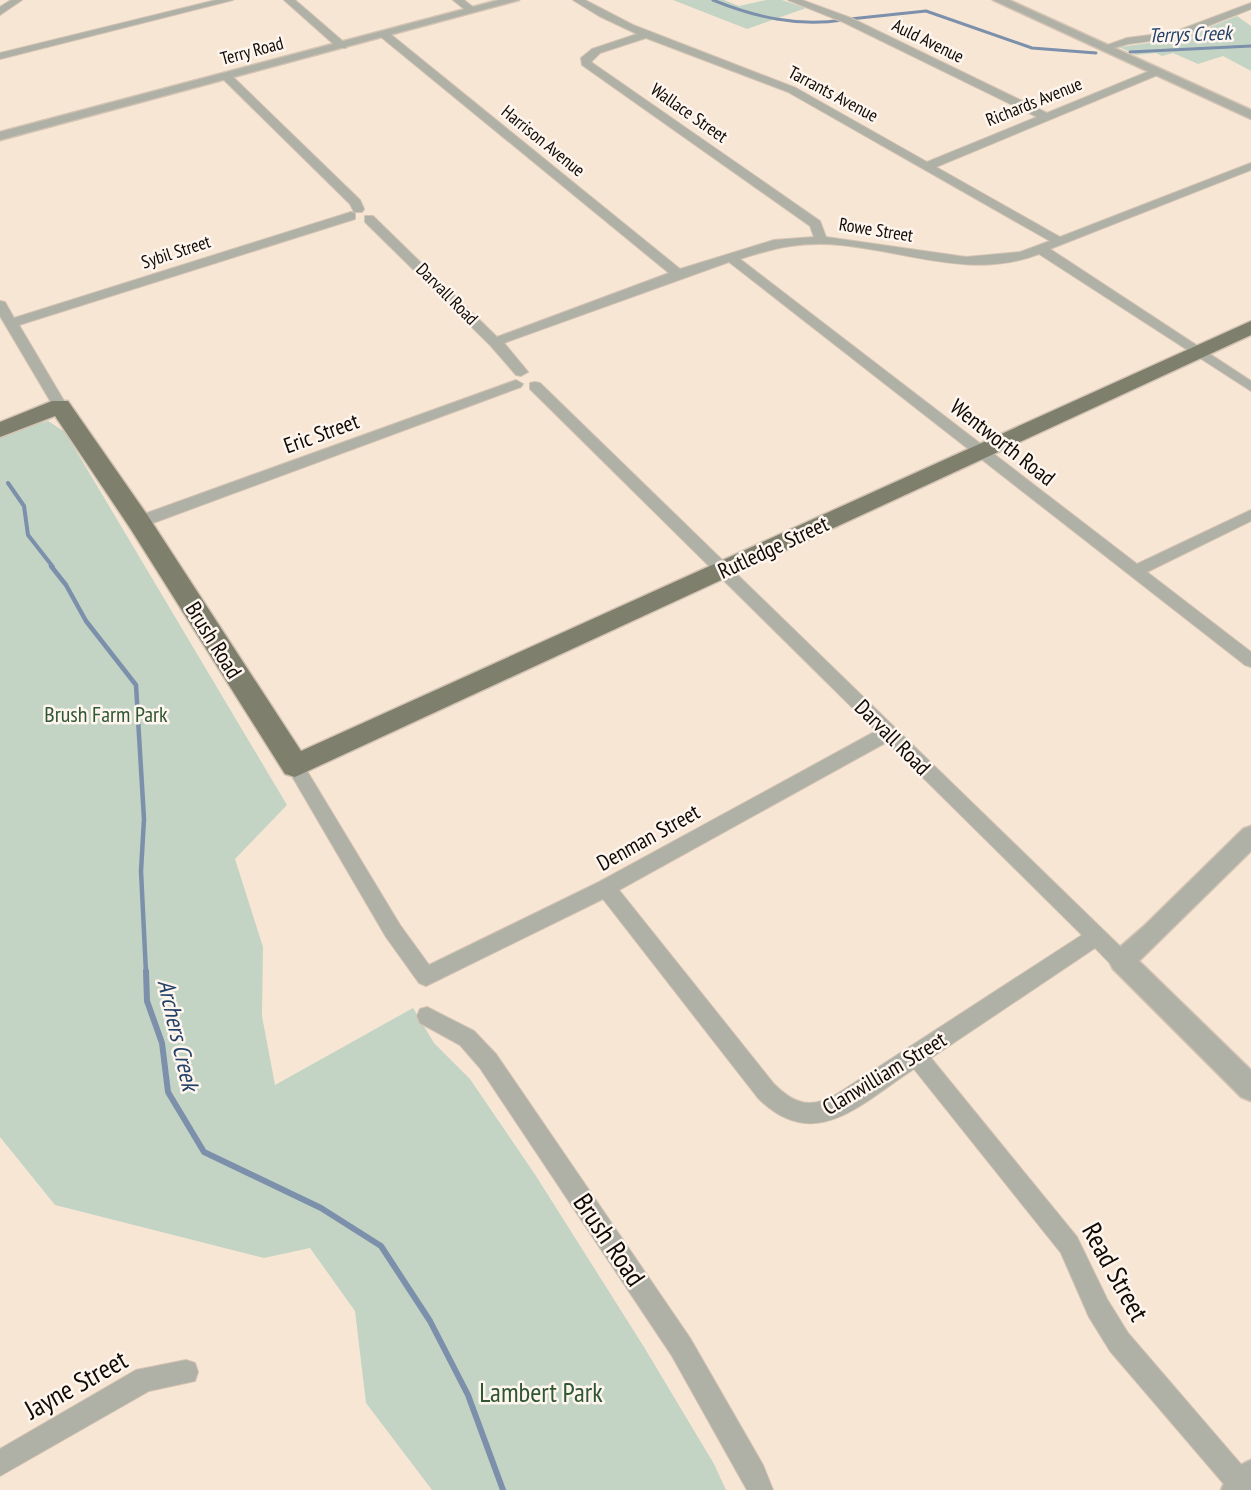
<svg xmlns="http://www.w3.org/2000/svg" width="1251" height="1490" font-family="'PT Sans Narrow',sans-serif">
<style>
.green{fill:#c3d4c4}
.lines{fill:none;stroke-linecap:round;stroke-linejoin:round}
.stream-far3{stroke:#7c90ab;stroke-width:3}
.stream-far2{stroke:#7c90ab;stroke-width:4}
.stream-far1{stroke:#7c90ab;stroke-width:4.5}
.stream{stroke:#7c90ab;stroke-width:6}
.minor-casing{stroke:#d3c3b3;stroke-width:2}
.tertiary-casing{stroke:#d3c3b3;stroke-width:3}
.primary-casing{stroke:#d3c3b3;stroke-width:3}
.minor{fill:#afb0a6;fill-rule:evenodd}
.tertiary{fill:#afb0a6;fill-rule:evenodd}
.primary{fill:#7f7f6d;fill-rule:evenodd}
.labels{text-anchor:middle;stroke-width:5;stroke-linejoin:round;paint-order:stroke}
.far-street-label{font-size:18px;fill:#100a05;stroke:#fdf5ee}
.far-water-label{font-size:20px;font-style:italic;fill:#234067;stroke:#fdf5ee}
.street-label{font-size:22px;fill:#100a05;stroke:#fdf5ee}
.park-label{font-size:22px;fill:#2f5732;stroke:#fdf5ee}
.water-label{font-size:24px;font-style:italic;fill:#234067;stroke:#fdf5ee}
.near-street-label{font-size:27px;fill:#100a05;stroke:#fdf5ee}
.near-park-label{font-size:27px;fill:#2f5732;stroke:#fdf5ee}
</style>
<rect width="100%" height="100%" fill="#f8e6d4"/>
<g class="green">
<path d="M 673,0 L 724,0 L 739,6 L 766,0 L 782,0 L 806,8 L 747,29 Z"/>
<path d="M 1237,16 L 1251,26 L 1251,71 L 1223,56 L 1198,64 L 1173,53 L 1162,56 L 1156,53 L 1136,55 L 1119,47 L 1180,39 Z"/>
<path d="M 48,421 L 65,432 L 287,805 L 235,859 L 263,947 L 262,1016 L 275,1085 L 413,1008 L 434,1043 L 470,1079 L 536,1176 L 644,1347 L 714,1464 L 726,1490 L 432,1490 L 366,1403 L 355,1311 L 310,1248 L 264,1258 L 55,1205 L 0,1137 L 0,434 Z"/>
</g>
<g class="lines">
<g class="stream-far3">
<path d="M 713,0 C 755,17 797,27 843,20"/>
<path d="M 850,19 L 926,11 L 1032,48 L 1096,53"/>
<path d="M 1130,52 L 1251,46"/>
</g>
<path class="stream-far2" d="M 8,483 L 24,506 L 28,535 L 53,567"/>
<path class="stream-far1" d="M 51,566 L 66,585 L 86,621 L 136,685 L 144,819 L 141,871 L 146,973"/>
<path class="stream" d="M 146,971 L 147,1001 L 162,1043 L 168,1092 L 204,1152 L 321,1208 L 381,1246 L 430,1321 L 468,1395 L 503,1490"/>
<defs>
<g id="minor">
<path d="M 11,0 L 22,0 L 0,15 L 0,7 Z"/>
<path d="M 216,0 L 233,0 L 0,59 L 0,53 Z"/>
<path d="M 284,0 L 295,0 L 346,44 L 346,48 L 338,48 Z"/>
<path d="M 453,0 L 464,0 L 478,11 L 469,13 Z"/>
<path d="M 573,0 L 585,0 L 633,25 L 796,88 L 927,162 L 1037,117 L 843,22 L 788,0 L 802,0 L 851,18 L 1047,113 L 1152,70 L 1160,70 L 1160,74 L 936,167 L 1060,237 L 1251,163 L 1251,170 L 1050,249 L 1251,381 L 1251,391 L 1039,254 C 973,280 906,251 840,245 C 804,241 774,248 740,259 L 1137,564 L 1251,510 L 1251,521 L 1147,572 L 1251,652 L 1251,667 L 1245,665 L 729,262 L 504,343 L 528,372 L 521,376 L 516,375 L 490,345 L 365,222 L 365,216 L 373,216 L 497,337 L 669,273 L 381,37 L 381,33 L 389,33 L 680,269 L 774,240 L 814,237 L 810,226 L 582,65 L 581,58 L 592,49 L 637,34 L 599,16 ZM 646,38 L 788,92 L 1050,241 L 1020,252 L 966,257 L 826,237 L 820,221 L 591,62 L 600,53 Z"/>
<path d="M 1251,3 L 1251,9 L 1180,37 L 1128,44 L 1104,51 L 1099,48 L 1127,38 L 1174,32 Z"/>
<path d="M 223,75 L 231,75 L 360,200 L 364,209 L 362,212 L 354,212 L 350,204 L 223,79 Z"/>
<path d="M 351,212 L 355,213 L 355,219 L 19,325 L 67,406 L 65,409 L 55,409 L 0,316 L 0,301 L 5,302 L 14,318 Z"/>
<path d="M 516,380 L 523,384 L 521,387 L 145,526 L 139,527 L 131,522 L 133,518 Z"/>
<path d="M 535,382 L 540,383 L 1129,955 L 1132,961 L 1129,967 C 1114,973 1105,957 1095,948 L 931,1058 L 1077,1237 L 1107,1299 L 1128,1333 L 1251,1476 L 1251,1490 L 1229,1490 L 1110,1351 L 1089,1317 L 1061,1253 L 914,1069 C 861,1103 815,1155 758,1098 L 603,899 L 426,986 L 419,983 L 386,937 L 289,771 L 286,766 L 289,761 L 301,761 L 400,925 L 429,965 L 599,882 L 876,731 L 530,389 L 530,383 ZM 887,742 L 1082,935 L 837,1094 C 811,1109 795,1105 774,1084 L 619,890 Z"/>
<path d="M 427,1007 L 474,1031 L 496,1054 L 690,1338 L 763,1465 L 773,1490 L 747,1490 L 672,1356 L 480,1068 L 460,1045 L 420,1023 L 417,1016 L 420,1009 Z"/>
<path d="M 186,1360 L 195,1363 L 198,1372 L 195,1381 L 149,1391 L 0,1476 L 0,1449 L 136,1370 Z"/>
</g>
<g id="tertiary">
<path d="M 499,0 L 519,0 L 0,140 L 0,132 Z"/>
<path d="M 993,0 L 1009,0 L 1251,110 L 1251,119 Z"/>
<path d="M 1251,826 L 1251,851 L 1139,961 L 1251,1070 L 1251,1101 L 1241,1097 L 1113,969 L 1109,961 L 1113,953 L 1143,927 L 1243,829 Z"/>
<path d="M 1251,1460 L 1251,1490 L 1221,1490 C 1227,1475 1236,1466 1251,1460 Z"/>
</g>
<path id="primary" d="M 1251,321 L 1251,335 L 295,777 L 285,774 L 130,528 L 55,416 L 0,437 L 0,422 L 52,401 L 68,401 L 148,516 L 301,751 Z"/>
</defs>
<use href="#minor" class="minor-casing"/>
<use href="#tertiary" class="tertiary-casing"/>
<use href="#primary" class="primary-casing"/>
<use href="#minor" class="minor"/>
<use href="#tertiary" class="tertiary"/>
<use href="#primary" class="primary"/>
</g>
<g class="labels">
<g class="far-street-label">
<text transform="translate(928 41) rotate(26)" y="6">Auld Avenue</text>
<text transform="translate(252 51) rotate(-15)" y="6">Terry Road</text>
<text transform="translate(833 94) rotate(28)" y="6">Tarrants Avenue</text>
<text transform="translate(1034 102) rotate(-22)" y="6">Richards Avenue</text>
<text transform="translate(689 113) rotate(35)" y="6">Wallace Street</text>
<text transform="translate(543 141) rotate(39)" y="6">Harrison Avenue</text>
<text transform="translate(876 230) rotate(9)" y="6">Rowe Street</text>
<text transform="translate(176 252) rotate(-18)" y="6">Sybil Street</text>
<text transform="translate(447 294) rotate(45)" y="6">Darvall Road</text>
</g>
<g class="far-water-label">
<text transform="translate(1190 34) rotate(-2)" y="7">Terrys Creek</text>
</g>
<g class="street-label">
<text transform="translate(321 433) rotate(-20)" y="8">Eric Street</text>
<text transform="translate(1003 442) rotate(38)" y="8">Wentworth Road</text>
<text transform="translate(773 547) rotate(-25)" y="8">Rutledge Street</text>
<text transform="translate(214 640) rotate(58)" y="8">Brush Road</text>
<text transform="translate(893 737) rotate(45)" y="8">Darvall Road</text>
<text transform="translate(648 837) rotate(-29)" y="8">Denman Street</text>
<text transform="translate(884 1073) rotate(-31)" y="8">Clanwilliam Street</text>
</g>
<g class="park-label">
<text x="106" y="722">Brush Farm Park</text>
</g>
<g class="water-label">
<text transform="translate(178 1035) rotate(77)" y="8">Archers Creek</text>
</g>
<g class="near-street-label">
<text transform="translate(609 1240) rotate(56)" y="9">Brush Road</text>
<text transform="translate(1115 1272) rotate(61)" y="9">Read Street</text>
<text transform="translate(76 1385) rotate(-29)" y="9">Jayne Street</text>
</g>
<g class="near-park-label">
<text x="541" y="1402">Lambert Park</text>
</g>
</g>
</svg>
